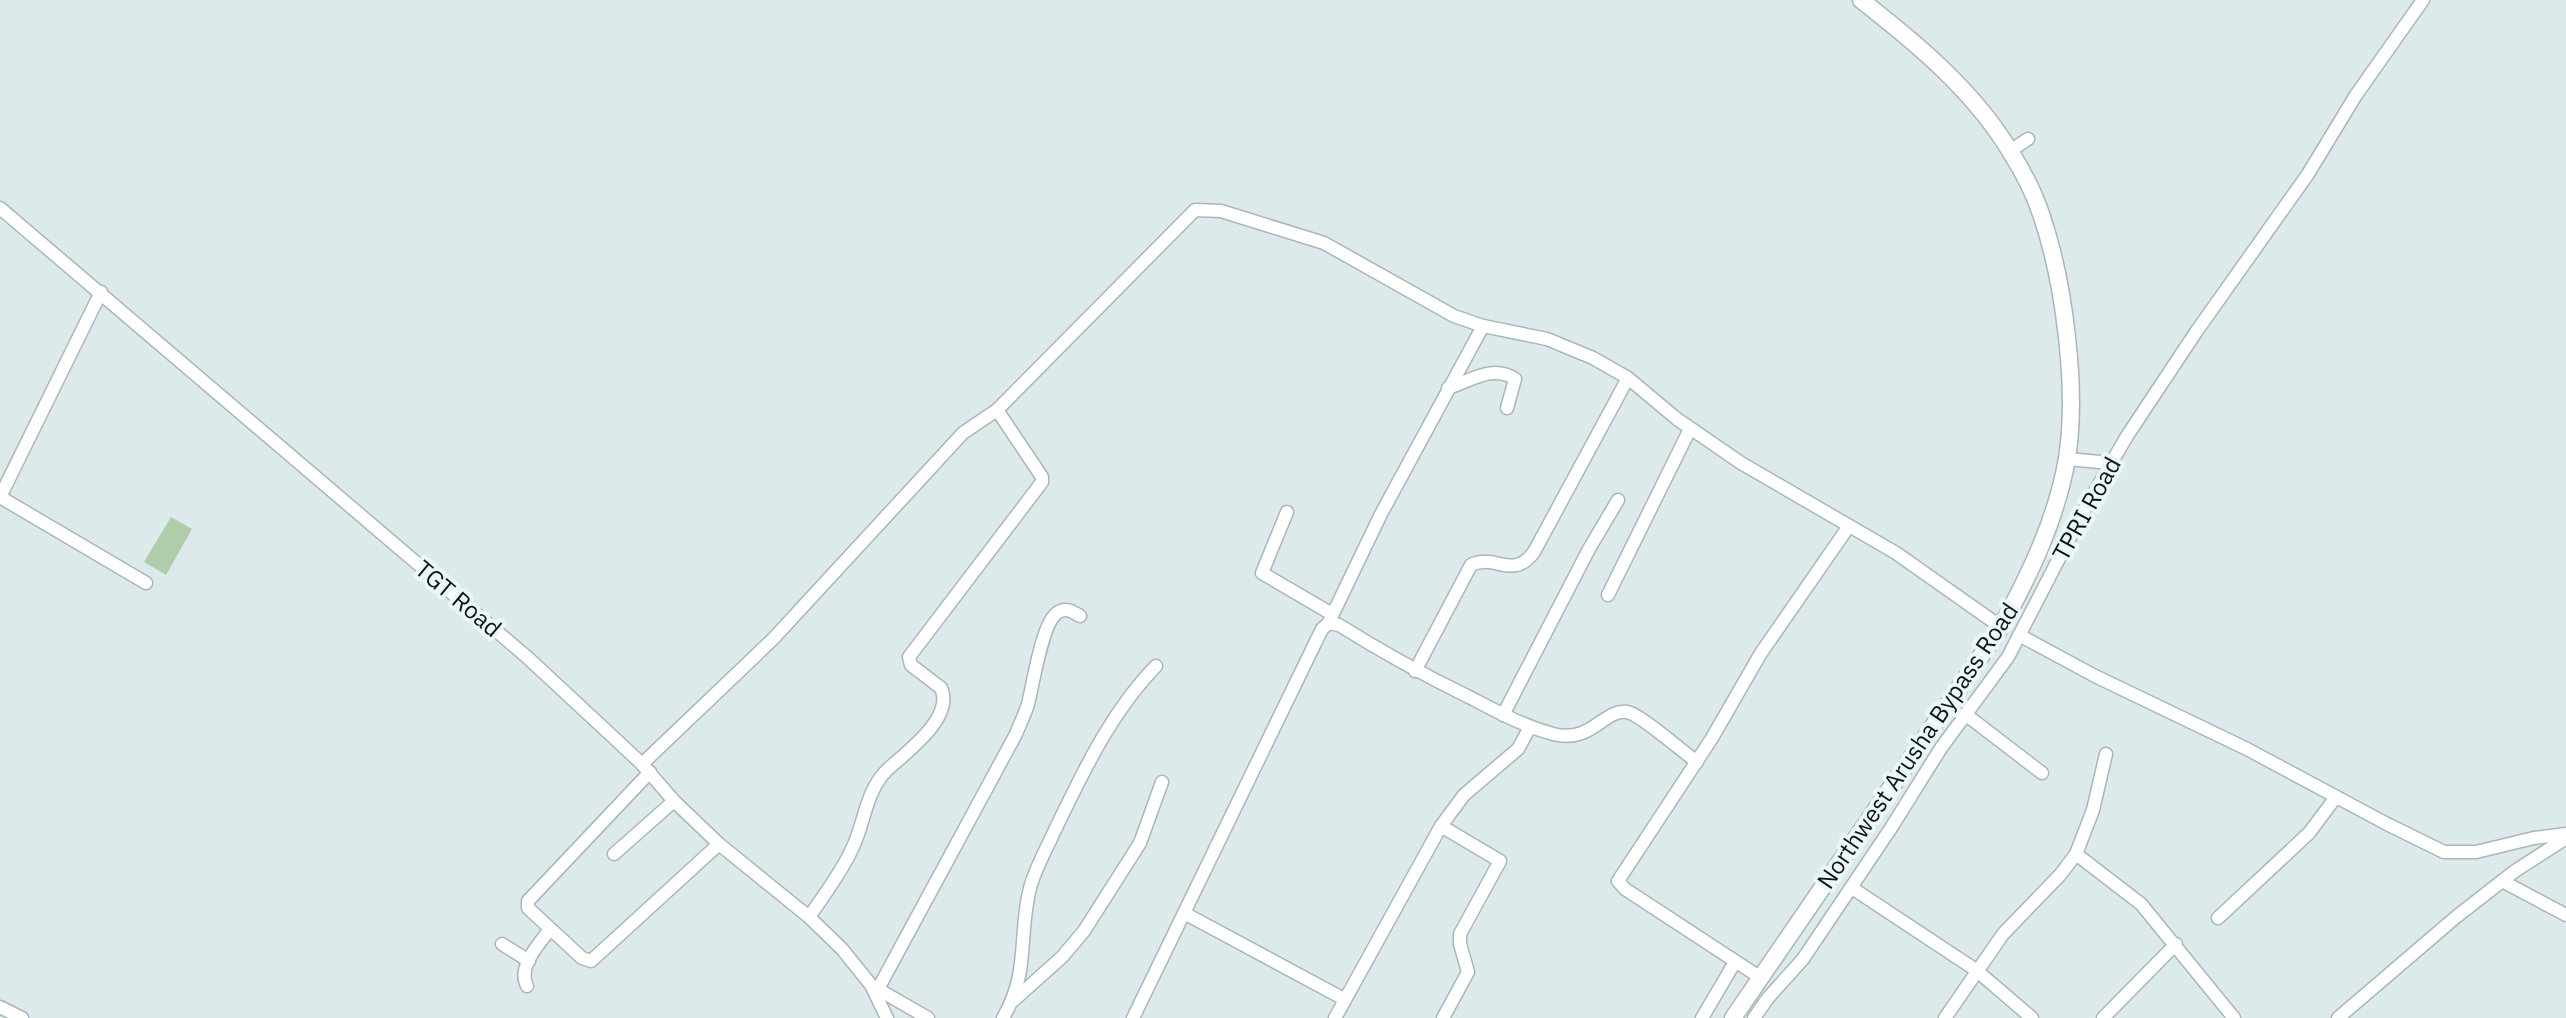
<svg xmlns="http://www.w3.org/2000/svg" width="2566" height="1018" font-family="'IBM Plex Sans',sans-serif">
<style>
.park{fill:#b0cdab}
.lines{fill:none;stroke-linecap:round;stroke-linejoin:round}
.minor-casing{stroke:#aab6b9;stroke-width:15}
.major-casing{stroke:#aab6b9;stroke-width:19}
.minor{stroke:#fff;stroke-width:12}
.major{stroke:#fff;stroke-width:16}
.labels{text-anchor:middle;stroke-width:8;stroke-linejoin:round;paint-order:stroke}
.street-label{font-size:24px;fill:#101415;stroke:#eaf7f9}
</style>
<rect width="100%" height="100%" fill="#ddeaec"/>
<path class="park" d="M 171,517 L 192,529 L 166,575 L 144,562 Z"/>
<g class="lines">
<defs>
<g id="minor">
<path d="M 2010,151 L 2028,139"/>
<path d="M 0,208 L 527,657 L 642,764 L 674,801 L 719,844 L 809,917 L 842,949 L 871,985 L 887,1018"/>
<path d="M 101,292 L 0,497 L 146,583"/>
<path d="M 1448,388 C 1471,381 1492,364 1515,379 L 1507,408"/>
<path d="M 2067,459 L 2111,463"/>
<path d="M 1287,512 L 1262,573 L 1332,614"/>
<path d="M 1608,595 L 1690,429"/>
<path d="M 1329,622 L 1381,514 L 1483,326"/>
<path d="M 2019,635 L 2095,676 L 2247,749 L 2387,824 L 2444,852 L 2476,852 L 2534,838 L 2566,834"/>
<path d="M 1415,671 L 1471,565 C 1496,553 1512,581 1534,552 L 1628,378"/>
<path d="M 1965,714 L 2042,773"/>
<path d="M 1503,715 L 1589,549 L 1618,500"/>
<path d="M 642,764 L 773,639 L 963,433 L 997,410 L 1195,210 L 1221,211 L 1324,243 L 1454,316 L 1483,326 L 1547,339 L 1593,358 L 1628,378 L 1677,419 L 1741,463 L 1896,553 L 2001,627"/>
<path d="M 650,772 L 528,901 L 528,908 L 582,958 L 591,961 L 719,844"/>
<path d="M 1441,826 L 1500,861 L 1460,934 L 1460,944 L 1468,972 L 1443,1018"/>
<path d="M 614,854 L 674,801"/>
<path d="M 2076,854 L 2141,904 L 2234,1018"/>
<path d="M 2502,881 L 2566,915"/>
<path d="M 1852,888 L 1976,970 L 2032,1018"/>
<path d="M 1184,913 L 1344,999"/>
<path d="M 809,917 C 824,895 841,873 852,849 C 865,823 865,792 887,770 C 905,753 955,718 941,688 L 911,665 L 909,657 L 1042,482 L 1042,477 L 997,410"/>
<path d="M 2218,918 L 2309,833 L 2336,797"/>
<path d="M 502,944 L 529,961"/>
<path d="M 1761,978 L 1625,889 L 1618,881 L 1712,738 L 1761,653 L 1849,526"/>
<path d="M 527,986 C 517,966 539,945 550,929"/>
<path d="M 874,987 L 928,1018"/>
<path d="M 878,989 L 1016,734 C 1020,724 1025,714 1028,704 C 1033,685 1042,623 1057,613 C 1065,607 1072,611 1080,616"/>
<path d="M 1014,1000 L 1062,957 L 1084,931 L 1140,843 L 1162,782"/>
<path d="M 0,1007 L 22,1018"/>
<path d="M 1003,1018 C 1030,972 1018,935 1030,888 C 1035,869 1046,850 1054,832 C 1082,774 1111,712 1156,666"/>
<path d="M 1133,1018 L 1322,629 L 1329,623 L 1339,625 C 1382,652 1424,675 1469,697 C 1496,711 1523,726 1553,734 C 1592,744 1603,709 1627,712 C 1640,714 1683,752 1697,762"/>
<path d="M 1335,1018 L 1441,826 L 1464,795 L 1518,749 L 1530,727"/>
<path d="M 1702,1018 L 1735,962"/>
<path d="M 1754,1018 L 1768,998 L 1803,959 L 1891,828 L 1941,748 L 2008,657 L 2084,510 L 2127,436 L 2196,332 L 2308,174 L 2356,95 L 2423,0"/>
<path d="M 1945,1018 L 2003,934 L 2060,875 L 2076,854 L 2093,810 L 2106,754"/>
<path d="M 2103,1018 L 2176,944"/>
<path d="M 2338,1018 L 2456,917 L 2515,871 L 2566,838"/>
</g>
<path id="major" d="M 1733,1018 L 2001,627 C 2030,574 2057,518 2067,458 C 2078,389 2064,282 2042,217 C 2035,195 2022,170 2010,151 C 1973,90 1916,43 1861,0"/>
</defs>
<use href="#minor" class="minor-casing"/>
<use href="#major" class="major-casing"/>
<use href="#minor" class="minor"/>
<use href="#major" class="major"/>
</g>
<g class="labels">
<g class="street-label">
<text transform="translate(2087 509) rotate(-61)" y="8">TPRI Road</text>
<text transform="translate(458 599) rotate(40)" y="8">TGT Road</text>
<text transform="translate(1918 746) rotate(-56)" y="8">Northwest Arusha Bypass Road</text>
</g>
</g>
</svg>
